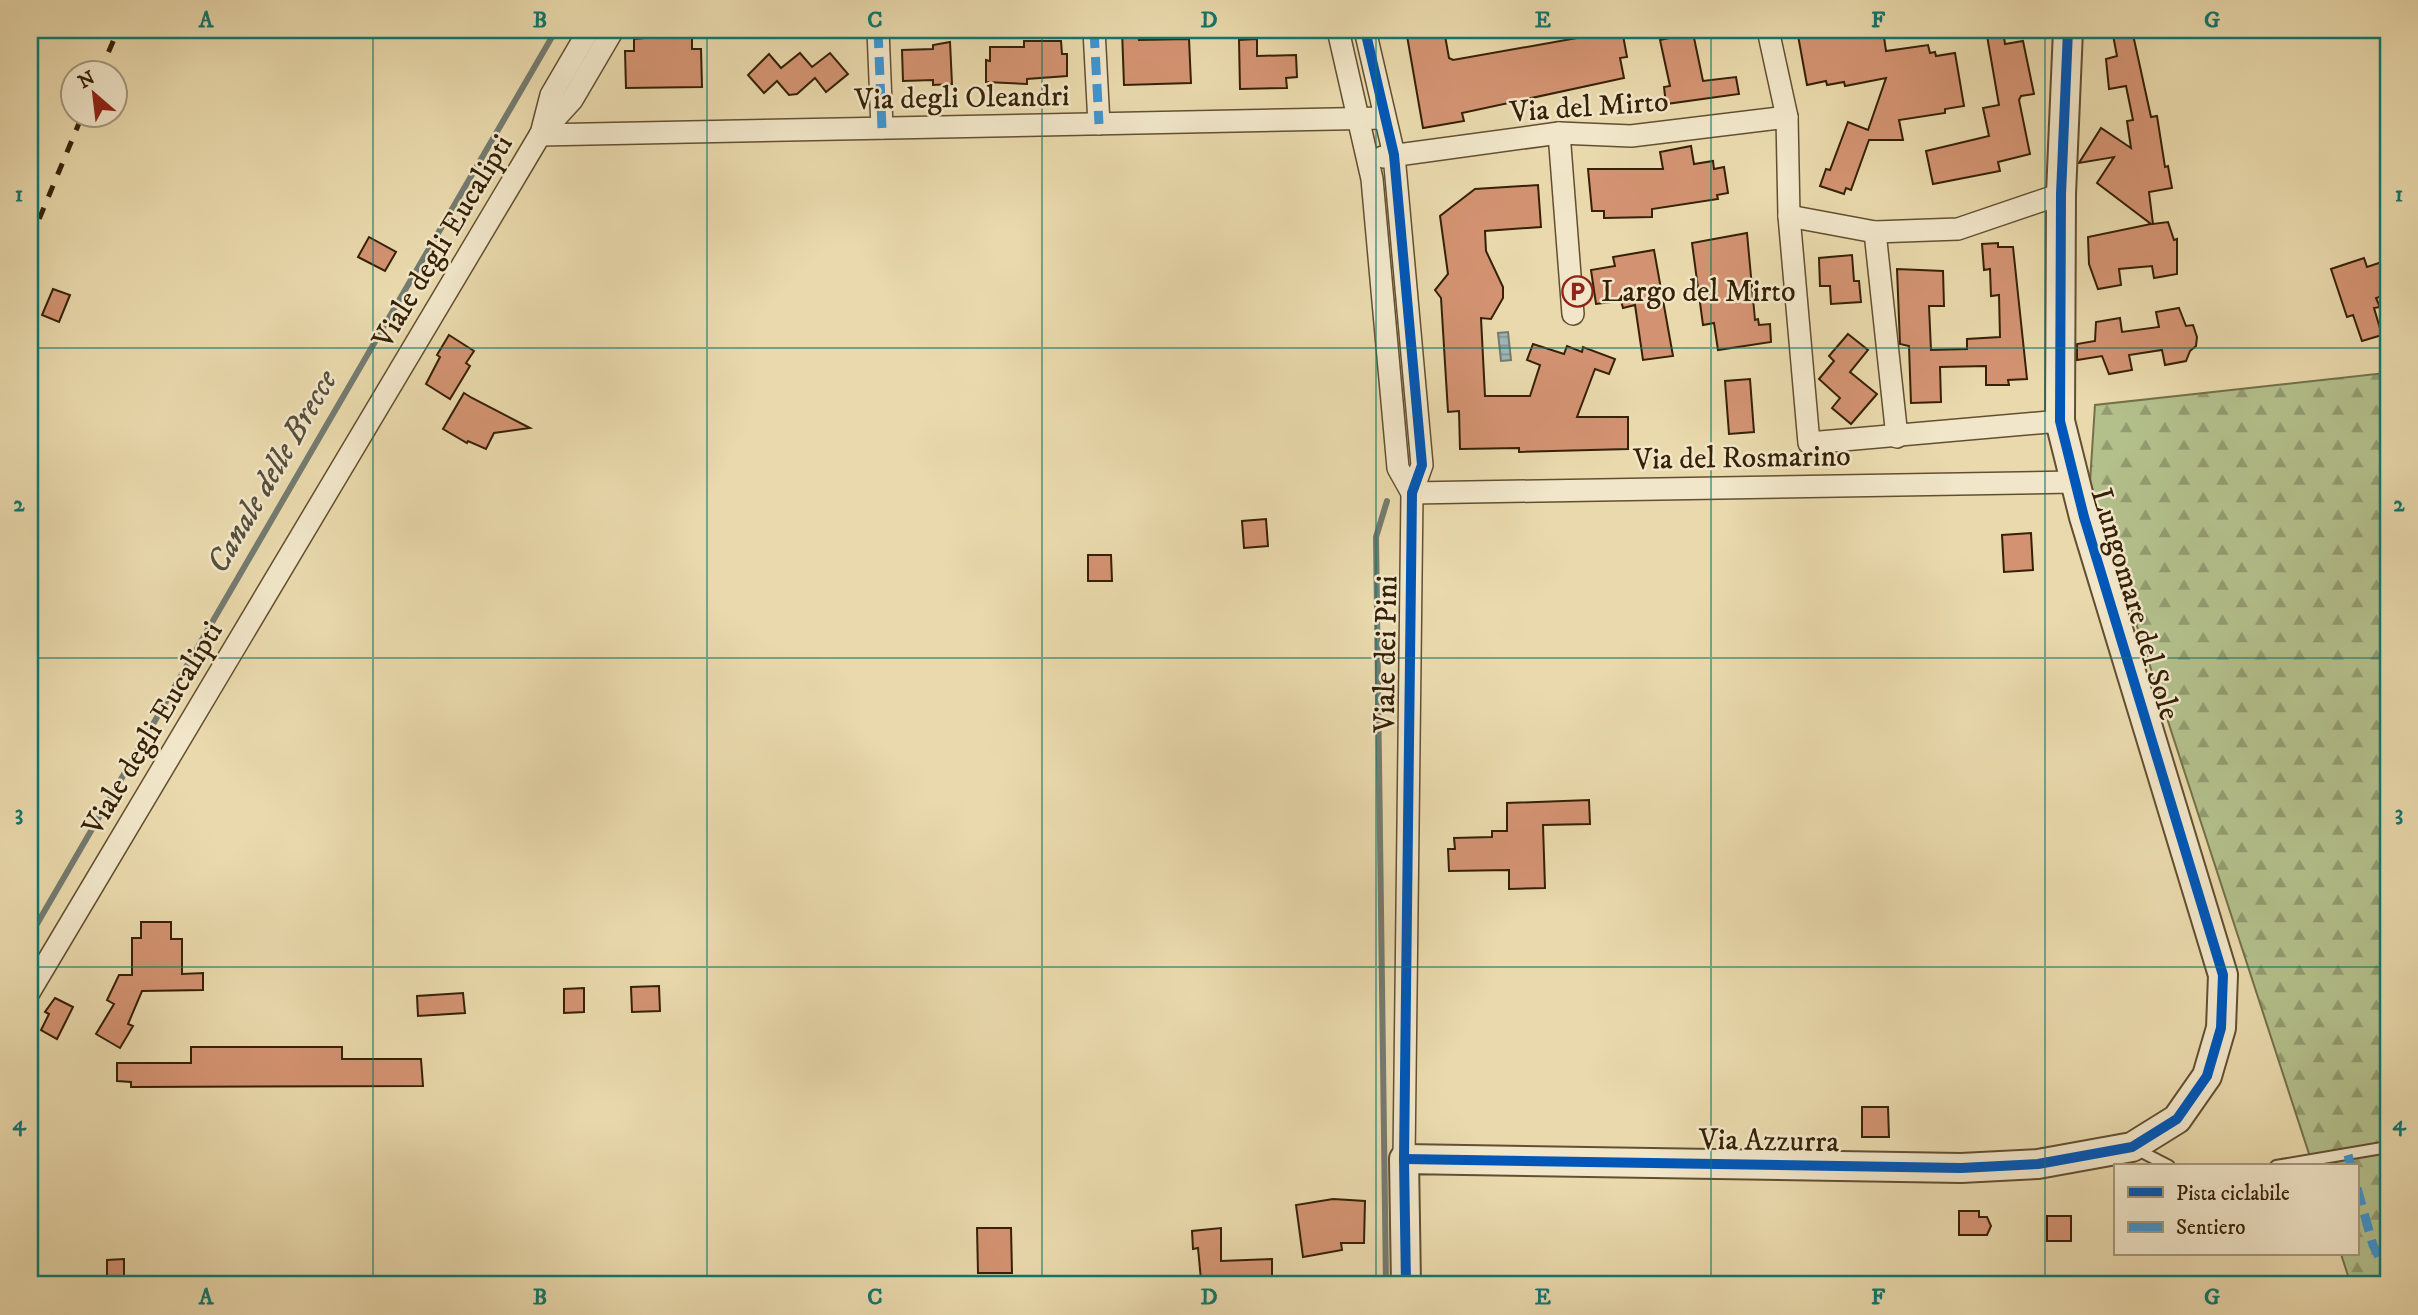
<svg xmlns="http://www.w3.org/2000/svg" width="2418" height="1315" font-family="'IM FELL DW Pica',serif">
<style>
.forest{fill:url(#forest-firs);stroke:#74704a;stroke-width:2}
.water{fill:url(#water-rules);stroke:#747b70;stroke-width:2}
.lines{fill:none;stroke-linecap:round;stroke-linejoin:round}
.stream{stroke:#747b70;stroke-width:6}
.building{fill:#d39372;stroke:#362107;stroke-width:2}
.service-casing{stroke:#634f30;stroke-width:14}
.minor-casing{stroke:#634f30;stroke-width:24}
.tertiary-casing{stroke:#634f30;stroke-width:32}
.service{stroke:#f1e6c9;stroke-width:10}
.minor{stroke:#f1e6c9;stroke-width:21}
.tertiary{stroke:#f1e6c9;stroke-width:28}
.rail{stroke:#362107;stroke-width:5;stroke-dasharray:12 12;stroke-linecap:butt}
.quiet{stroke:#3e95d1;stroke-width:9;stroke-dasharray:18 9;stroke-linecap:butt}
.cycleway-casing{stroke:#f1e6c9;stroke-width:15}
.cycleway{stroke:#0057b8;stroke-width:10}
.grid{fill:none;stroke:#0f766e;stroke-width:2;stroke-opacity:0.55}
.labels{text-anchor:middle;stroke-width:5;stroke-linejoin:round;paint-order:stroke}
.street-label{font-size:30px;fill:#362107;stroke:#f1e6c9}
.poi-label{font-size:30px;fill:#362107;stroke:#f1e6c9;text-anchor:start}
.water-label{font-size:32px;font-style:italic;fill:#554e3c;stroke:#f1e6c9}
.neatline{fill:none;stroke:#0f766e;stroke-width:2.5}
.grid-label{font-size:23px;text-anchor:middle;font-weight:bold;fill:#0f766e}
</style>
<defs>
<pattern id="forest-firs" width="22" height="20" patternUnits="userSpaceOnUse" patternTransform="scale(1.75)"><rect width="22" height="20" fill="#b3c08c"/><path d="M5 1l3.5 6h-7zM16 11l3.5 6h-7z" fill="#929c70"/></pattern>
<pattern id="water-rules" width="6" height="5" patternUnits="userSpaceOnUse" patternTransform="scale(1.75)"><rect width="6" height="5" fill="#9eb7b6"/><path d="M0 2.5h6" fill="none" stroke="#829492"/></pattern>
</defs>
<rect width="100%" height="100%" fill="#e9d9ac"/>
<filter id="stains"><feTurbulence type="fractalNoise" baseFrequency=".00286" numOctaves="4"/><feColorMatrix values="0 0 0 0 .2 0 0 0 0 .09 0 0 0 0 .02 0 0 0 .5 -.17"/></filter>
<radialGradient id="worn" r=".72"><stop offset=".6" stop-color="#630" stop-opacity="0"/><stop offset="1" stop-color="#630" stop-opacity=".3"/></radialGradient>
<path class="forest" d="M 2385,373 L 2388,385 L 2388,1285 L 2351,1285 L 2341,1254 L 2357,1254 L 2357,1166 L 2313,1166 L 2090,482 L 2095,405 Z"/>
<path class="water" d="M 1508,332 L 1511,360 L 1501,361 L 1498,333 Z"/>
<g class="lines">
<g class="stream">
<path d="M 30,936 L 556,30"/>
<path d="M 1386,1285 L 1376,537 L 1387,501"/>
</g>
</g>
<g class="building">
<path d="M 1122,30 L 1138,30 L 1139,40 L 1189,39 L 1191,83 L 1124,85 Z"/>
<path d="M 1406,30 L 1444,30 L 1449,58 L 1453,60 L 1622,30 L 1627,57 L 1620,58 L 1624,78 L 1462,113 L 1464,121 L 1423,128 Z"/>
<path d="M 1797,30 L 1883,30 L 1886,51 L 1928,45 L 1930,53 L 1935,52 L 1936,56 L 1955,53 L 1964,106 L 1945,109 L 1945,113 L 1899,120 L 1903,140 L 1869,140 L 1851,190 L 1846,188 L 1844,194 L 1820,186 L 1826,169 L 1830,170 L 1848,122 L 1868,130 L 1886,78 L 1845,86 L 1844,82 L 1827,85 L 1826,81 L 1807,85 Z"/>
<path d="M 1986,30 L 2003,30 L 2005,44 L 2023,41 L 2034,94 L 2021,96 L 2019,100 L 2030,154 L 1998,162 L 2000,171 L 1933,184 L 1926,151 L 1989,136 L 1983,108 L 1999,105 Z"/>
<path d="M 2112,30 L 2132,30 L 2151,117 L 2157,116 L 2165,167 L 2168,166 L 2172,188 L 2149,192 L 2153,224 L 2168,222 L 2174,240 L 2177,239 L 2177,274 L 2154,278 L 2152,266 L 2119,269 L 2121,285 L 2098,289 L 2089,264 L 2088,237 L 2151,224 L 2097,183 L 2114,157 L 2079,163 L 2101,128 L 2131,148 L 2127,121 L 2133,120 L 2126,86 L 2109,89 L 2106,59 L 2117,56 Z"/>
<path d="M 1693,33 L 1703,81 L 1736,77 L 1739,94 L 1666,104 L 1664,87 L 1670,86 L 1660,40 Z"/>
<path d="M 665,36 L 692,36 L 692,49 L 701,49 L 702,87 L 626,88 L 625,51 L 634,51 L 634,39 Z"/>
<path d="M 1257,39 L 1257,56 L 1296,55 L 1297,77 L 1286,78 L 1287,88 L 1240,89 L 1239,40 Z"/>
<path d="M 1024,41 L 1061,41 L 1062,54 L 1067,54 L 1067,76 L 1027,79 L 1027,84 L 986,82 L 986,60 L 990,61 L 990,47 L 1024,47 Z"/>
<path d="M 950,42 L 952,84 L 933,85 L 933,80 L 903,81 L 902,50 L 933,49 L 933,45 Z"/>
<path d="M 800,53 L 812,67 L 830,53 L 848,74 L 826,92 L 815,78 L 797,94 L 789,95 L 777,81 L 764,93 L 748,75 L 769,54 L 781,68 Z"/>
<path d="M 1691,146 L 1694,164 L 1713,161 L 1714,169 L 1724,167 L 1728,193 L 1717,195 L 1718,199 L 1652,209 L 1652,217 L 1604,218 L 1604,211 L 1592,211 L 1588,169 L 1663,169 L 1660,152 Z"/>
<path d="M 1538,185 L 1541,227 L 1485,231 L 1486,251 L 1503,287 L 1503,298 L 1491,319 L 1481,318 L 1485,396 L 1530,396 L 1540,365 L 1527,360 L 1533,344 L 1564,354 L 1567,346 L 1582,352 L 1583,347 L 1615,359 L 1609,374 L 1595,369 L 1577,417 L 1628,417 L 1628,449 L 1519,452 L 1519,448 L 1460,449 L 1459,411 L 1448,412 L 1441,298 L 1435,290 L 1448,274 L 1440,216 L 1475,189 Z"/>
<path d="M 1747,233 L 1755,320 L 1758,319 L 1759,325 L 1770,324 L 1771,342 L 1718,350 L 1714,323 L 1703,325 L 1692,243 Z"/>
<path d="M 369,237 L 396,252 L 385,271 L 358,257 Z"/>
<path d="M 1998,243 L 1998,247 L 2013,247 L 2027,379 L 2008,380 L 2009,385 L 1986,385 L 1986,366 L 1940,367 L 1941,402 L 1911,403 L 1909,346 L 1900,344 L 1897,269 L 1943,271 L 1944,306 L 1929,306 L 1931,350 L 1967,349 L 1967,339 L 2000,337 L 1999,295 L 1991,296 L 1990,269 L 1984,270 L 1982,244 Z"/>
<path d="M 1654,250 L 1673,356 L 1643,360 L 1635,305 L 1623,308 L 1621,301 L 1596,304 L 1591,270 L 1615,266 L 1613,257 Z"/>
<path d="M 1852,255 L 1854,281 L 1859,281 L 1861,302 L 1831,304 L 1830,286 L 1820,286 L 1819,258 Z"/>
<path d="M 2364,258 L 2367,267 L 2388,260 L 2388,294 L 2376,298 L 2380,307 L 2374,308 L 2382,335 L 2362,341 L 2353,315 L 2347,317 L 2331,269 Z"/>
<path d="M 53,289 L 70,295 L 59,322 L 42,315 Z"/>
<path d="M 2179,308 L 2186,326 L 2193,325 L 2197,337 L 2196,346 L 2190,351 L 2186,361 L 2165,365 L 2162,350 L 2129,355 L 2132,370 L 2109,374 L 2102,356 L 2077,360 L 2077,344 L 2095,341 L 2096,322 L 2120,318 L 2122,332 L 2159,327 L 2156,312 Z"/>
<path d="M 1848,334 L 1868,350 L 1850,372 L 1877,394 L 1851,424 L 1832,408 L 1840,398 L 1819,379 L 1834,361 L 1829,356 Z"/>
<path d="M 449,335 L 474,351 L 466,363 L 470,366 L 450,399 L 426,384 L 440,357 L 437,355 Z"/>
<path d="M 1750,379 L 1754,432 L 1729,434 L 1725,381 Z"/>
<path d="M 464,393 L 472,398 L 530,428 L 494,433 L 486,449 L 468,441 L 467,443 L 443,429 Z"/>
<path d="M 1266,519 L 1268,546 L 1244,548 L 1242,521 Z"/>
<path d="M 2031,533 L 2033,570 L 2004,572 L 2002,535 Z"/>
<path d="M 1088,555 L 1111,555 L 1112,581 L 1088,581 Z"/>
<path d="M 1589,800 L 1590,824 L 1543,825 L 1545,888 L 1509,889 L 1509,870 L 1449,871 L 1448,849 L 1455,849 L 1454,838 L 1492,837 L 1492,831 L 1507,831 L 1507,803 Z"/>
<path d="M 141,922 L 171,922 L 171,939 L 182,939 L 182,974 L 203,973 L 203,990 L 142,991 L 128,1024 L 133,1026 L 120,1048 L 96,1034 L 114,1004 L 107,1000 L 119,975 L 132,975 L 132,938 L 141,938 Z"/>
<path d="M 659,986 L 660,1011 L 632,1012 L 631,987 Z"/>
<path d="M 584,988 L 584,1012 L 564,1013 L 564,989 Z"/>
<path d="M 463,993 L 465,1013 L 418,1016 L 417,996 Z"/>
<path d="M 55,998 L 73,1007 L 57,1039 L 41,1030 L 49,1014 L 45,1012 Z"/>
<path d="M 191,1047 L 342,1047 L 342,1059 L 421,1059 L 423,1086 L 131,1087 L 131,1082 L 117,1081 L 117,1063 L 191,1063 Z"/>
<path d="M 1862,1107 L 1888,1107 L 1889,1137 L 1862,1137 Z"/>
<path d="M 1333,1199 L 1365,1201 L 1364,1243 L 1341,1243 L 1342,1250 L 1303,1257 L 1296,1205 Z"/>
<path d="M 1959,1211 L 1979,1211 L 1979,1217 L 1987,1217 L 1991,1226 L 1987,1235 L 1959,1235 Z"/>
<rect x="2047" y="1216" width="24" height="25"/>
<path d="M 977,1228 L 1011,1228 L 1012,1273 L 978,1273 Z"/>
<path d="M 1221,1228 L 1221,1261 L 1272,1259 L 1272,1276 L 1201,1280 L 1198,1248 L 1193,1249 L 1192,1231 Z"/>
<path d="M 124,1259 L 124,1285 L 107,1285 L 107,1260 Z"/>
</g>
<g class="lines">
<defs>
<g id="service">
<path d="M 2134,1148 L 2169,1166"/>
<path d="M 2276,1166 L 2388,1147"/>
</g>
<g id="minor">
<path d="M 878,30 L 882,128"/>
<path d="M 1094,30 L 1099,124"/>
<path d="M 1338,30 L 1372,179 L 1398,468 L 1412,493"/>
<path d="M 1365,30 L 1394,155 L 1422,465 L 1412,493 L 1404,1159"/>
<path d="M 1768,30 L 1787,117 L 1789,216 L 1809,443 L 2060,421"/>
<path d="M 542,130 L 551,95 L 589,30"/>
<path d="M 1559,133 L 1573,314"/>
<path d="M 540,135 L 1385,118"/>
<path d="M 1383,157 L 1559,133 L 1631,136 L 1787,117"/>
<path d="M 1789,216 L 1875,232 L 1958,229 L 2061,194"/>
<path d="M 1875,232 L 1897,437"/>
<path d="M 1412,493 L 2074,482"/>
<path d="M 30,991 L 540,135 L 572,100 L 613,30"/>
</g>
<path id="tertiary" d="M 1406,1285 L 1404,1159 L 1961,1168 L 2038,1164 L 2132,1147 L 2177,1119 L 2207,1076 L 2221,1028 L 2223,975 L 2084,517 L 2060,421 L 2061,194 L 2068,30"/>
</defs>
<use href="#service" class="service-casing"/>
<use href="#minor" class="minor-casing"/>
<use href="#tertiary" class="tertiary-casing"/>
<use href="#service" class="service"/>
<use href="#minor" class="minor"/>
<use href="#tertiary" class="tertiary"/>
<g class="rail">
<path d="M 99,74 L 118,30"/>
<path d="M 30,241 L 82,116"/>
</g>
<g class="quiet">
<path d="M 878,30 L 882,128"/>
<path d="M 1094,30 L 1099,124"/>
<path d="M 2348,1155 L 2351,1166"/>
<path d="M 2357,1188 L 2373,1245 L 2388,1275"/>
</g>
<defs>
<g id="cycleway">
<path d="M 1365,30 L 1394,155 L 1422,465 L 1412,493 L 1404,1159 L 1406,1285"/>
<path d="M 1404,1159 L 1961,1168 L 2038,1164 L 2132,1147 L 2177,1119 L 2207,1076 L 2221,1028 L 2223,975 L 2084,517 L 2060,421 L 2061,194 L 2068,30"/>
</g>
</defs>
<use href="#cycleway" class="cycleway-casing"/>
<use href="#cycleway" class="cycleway"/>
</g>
<path class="grid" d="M 373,30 L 373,1285M 707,30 L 707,1285M 1042,30 L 1042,1285M 1376,30 L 1376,1285M 1711,30 L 1711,1285M 2045,30 L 2045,1285M 30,348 L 2388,348M 30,658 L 2388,658M 30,967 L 2388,967"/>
<defs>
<symbol id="parking-ring" viewBox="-11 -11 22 22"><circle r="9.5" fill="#f1e6c9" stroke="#8f2418" stroke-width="1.5"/><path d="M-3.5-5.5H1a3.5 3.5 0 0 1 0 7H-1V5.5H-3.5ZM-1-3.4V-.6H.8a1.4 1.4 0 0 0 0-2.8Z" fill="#8f2418"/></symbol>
</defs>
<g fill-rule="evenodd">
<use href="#parking-ring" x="1560" y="274" width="35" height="35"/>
</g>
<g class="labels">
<g class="street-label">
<text transform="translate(962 97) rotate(-1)" y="10">Via degli Oleandri</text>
<text transform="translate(1589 106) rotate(-4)" y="10">Via del Mirto</text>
<text transform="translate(442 241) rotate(-59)" y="10">Viale degli Eucalipti</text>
<text transform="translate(1742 457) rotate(-1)" y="10">Via del Rosmarino</text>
<text transform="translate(2136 604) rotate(73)" y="10">Lungomare del Sole</text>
<text transform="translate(1385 654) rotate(-89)" y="10">Viale dei Pini</text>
<text transform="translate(152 728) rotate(-59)" y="10">Viale degli Eucalipti</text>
<text transform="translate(1769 1140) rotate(1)" y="10">Via Azzurra</text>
</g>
<g class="poi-label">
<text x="1601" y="301">Largo del Mirto</text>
</g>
<g class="water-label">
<text transform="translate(271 471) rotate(-60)" y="11">Canale delle Brecce</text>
</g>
</g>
<rect width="2418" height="1315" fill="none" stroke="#e9d9ac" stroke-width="77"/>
<rect x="2114" y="1164" width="245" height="91" fill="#f1e6c9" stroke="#a6977b" stroke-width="2"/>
<rect x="2128" y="1187" width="35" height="10" fill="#0057b8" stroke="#a6977b" stroke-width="2"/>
<text x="2176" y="1200" font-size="21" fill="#362107">Pista ciclabile</text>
<rect x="2128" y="1222" width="35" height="10" fill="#3e95d1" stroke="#a6977b" stroke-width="2"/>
<text x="2176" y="1234" font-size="21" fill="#362107">Sentiero</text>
<g transform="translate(94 94) rotate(332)"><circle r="33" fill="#f1e6c9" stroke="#a6977b" stroke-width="2"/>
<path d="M0-5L12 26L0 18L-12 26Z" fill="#8f2418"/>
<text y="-10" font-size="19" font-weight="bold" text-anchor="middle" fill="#362107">N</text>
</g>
<rect x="38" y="38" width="2342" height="1238" class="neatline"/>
<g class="grid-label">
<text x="206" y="27">A</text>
<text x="540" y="27">B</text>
<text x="875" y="27">C</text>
<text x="1209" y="27">D</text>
<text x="1543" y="27">E</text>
<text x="1878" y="27">F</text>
<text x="2212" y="27">G</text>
<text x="19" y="201">1</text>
<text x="2399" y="201">1</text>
<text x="19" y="511">2</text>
<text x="2399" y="511">2</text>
<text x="19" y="820">3</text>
<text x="2399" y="820">3</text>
<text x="19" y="1130">4</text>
<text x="2399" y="1130">4</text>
<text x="206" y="1304">A</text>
<text x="540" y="1304">B</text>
<text x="875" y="1304">C</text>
<text x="1209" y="1304">D</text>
<text x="1543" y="1304">E</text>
<text x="1878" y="1304">F</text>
<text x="2212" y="1304">G</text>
</g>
<rect width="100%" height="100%" filter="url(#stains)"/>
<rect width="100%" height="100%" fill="url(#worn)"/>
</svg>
